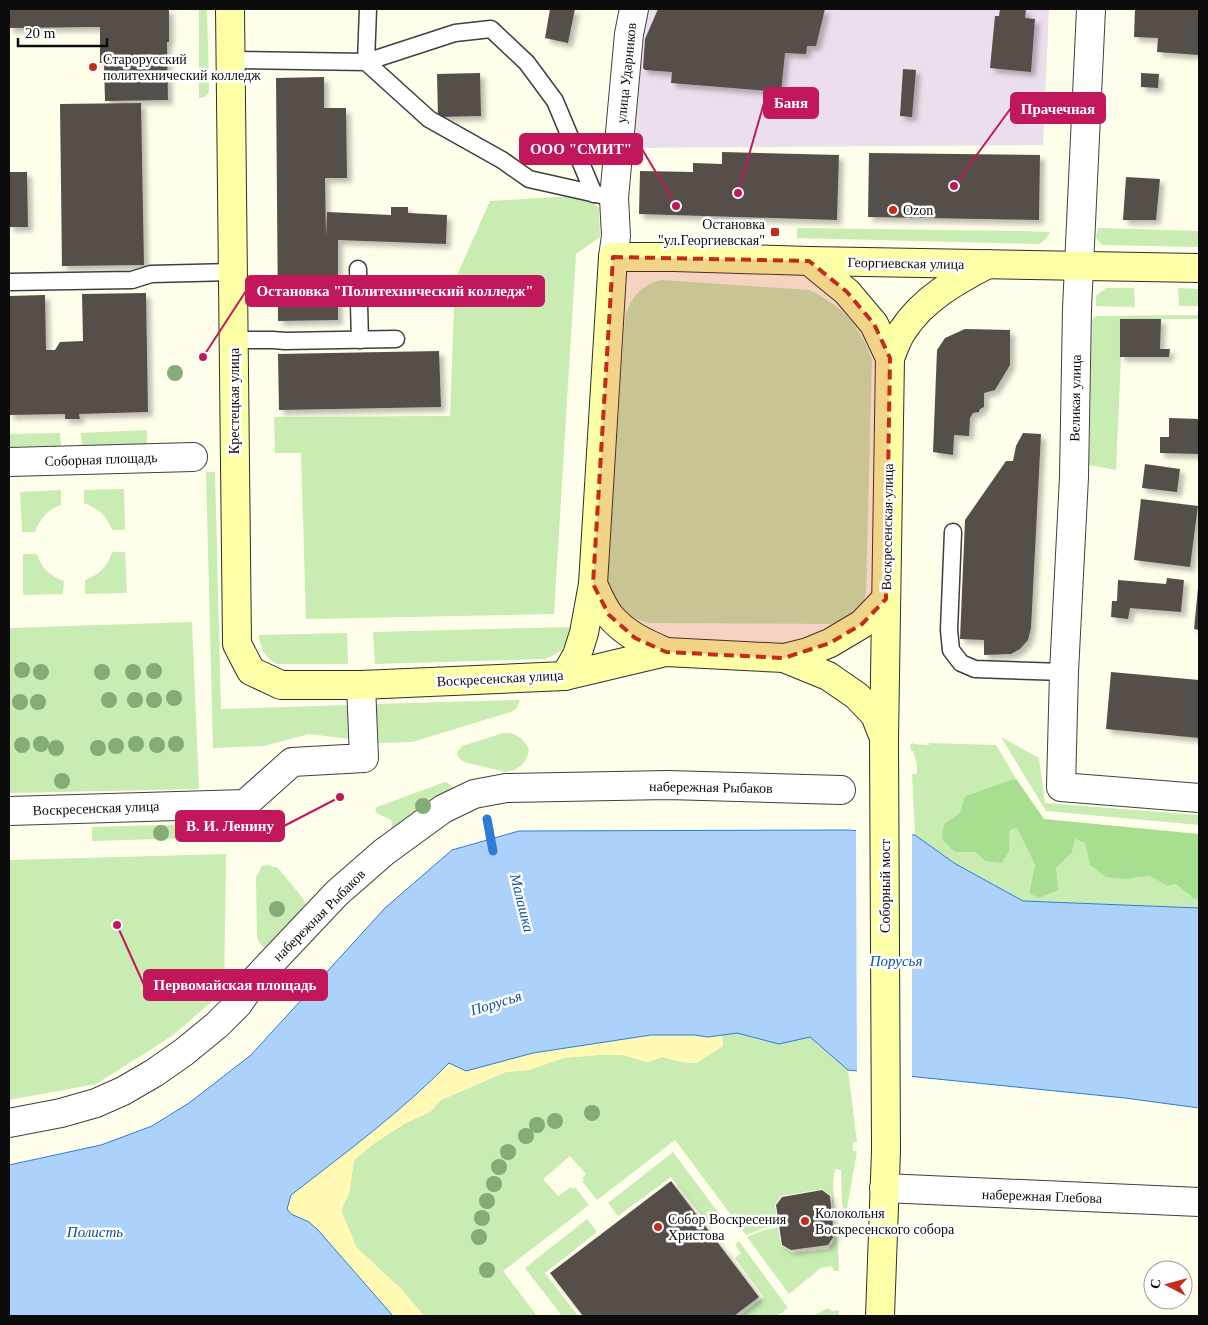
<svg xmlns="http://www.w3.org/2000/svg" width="1208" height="1325" font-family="Georgia,serif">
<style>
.industrial{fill:#ecdfec}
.green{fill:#c8ecb2}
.forest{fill:#a8de90}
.sand{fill:#fff9b3}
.water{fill:#acd2fb;stroke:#2d7cd7}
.pier{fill:#fffeeb}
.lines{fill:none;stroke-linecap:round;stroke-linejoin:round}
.stream{stroke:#2d7cd7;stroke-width:9}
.building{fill:#564f48;filter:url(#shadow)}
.lane-casing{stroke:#3f3f3f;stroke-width:19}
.street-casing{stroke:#3f3f3f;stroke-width:30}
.secondary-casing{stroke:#2e2e2e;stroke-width:30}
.lane{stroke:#fff;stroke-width:16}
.street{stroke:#fff;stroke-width:28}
.secondary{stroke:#fdffa6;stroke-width:28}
.tree{fill:#83ac77}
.marked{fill:#c62a1a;fill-opacity:0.2;stroke:#c62a1a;stroke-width:4;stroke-dasharray:10 6;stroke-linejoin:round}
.poi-dot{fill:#c62a1a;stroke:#fff;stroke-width:2}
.labels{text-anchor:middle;stroke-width:5;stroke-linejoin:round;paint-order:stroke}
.poi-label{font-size:14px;fill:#0c0c0c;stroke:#fff;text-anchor:start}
.street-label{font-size:14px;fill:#0c0c0c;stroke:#fff}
.water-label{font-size:15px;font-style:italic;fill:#0c4ea7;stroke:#fff}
.leader{fill:none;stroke:#c2185b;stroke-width:2}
.callout-dot{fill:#c2185b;stroke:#fff;stroke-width:2}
.callout{fill:#c2185b;stroke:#c2185b;stroke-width:2}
.callout-label{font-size:15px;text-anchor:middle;font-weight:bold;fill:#fff}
</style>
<defs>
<filter id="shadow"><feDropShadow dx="4.5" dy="4.5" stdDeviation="2.5" flood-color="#0004"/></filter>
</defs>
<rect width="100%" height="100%" fill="#fffeeb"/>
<path class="industrial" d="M 646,9 L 1049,9 L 1043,145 L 620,148 Z"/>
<g class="green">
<path d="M 199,9 L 207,9 L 209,90 C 208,96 205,98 199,98 Z"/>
<path d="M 557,197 L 586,197 L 599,208 L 600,237 L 576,254 L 554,614 L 306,619 L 301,453 L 275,453 L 274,417 L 450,416 L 455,280 L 490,201 Z"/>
<path d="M 799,228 L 1023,231 L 1050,232 L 1045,240 L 1039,244 L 797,238 L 797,229 Z"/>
<path d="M 1098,228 L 1199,231 L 1199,247 L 1102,245 L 1096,238 Z"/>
<path d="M 661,280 L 809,290 C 842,305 860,326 872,360 L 866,591 C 862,614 859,615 839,624 L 649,623 L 622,615 L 607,591 L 625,316 C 632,297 641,285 661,280 Z"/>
<path d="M 1106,288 L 1134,288 L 1135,307 L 1096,306 L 1096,296 Z"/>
<path d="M 1178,288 L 1199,289 L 1199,306 L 1179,306 Z"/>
<path d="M 1199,315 L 1199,319 L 1120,319 L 1120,357 L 1121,357 L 1116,470 L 1089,465 L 1092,320 L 1096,316 Z"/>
<path d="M 147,430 L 147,444 L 82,446 L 81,433 Z"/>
<path d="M 60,433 L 61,446 L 9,447 L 9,434 Z"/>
<path d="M 206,472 L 215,472 L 221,709 L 349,705 L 349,739 L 309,734 L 264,746 L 213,748 Z"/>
<path d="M 124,489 L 125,530 L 112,530 C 107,516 98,508 84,503 L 84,490 Z"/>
<path d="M 61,490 L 61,505 C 48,509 40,519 35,532 L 22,532 L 20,492 Z"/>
<path d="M 112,552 L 125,552 L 127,593 L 85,594 L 85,580 C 99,575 108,566 112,552 Z"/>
<path d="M 23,554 L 37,554 C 41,568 50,576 64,581 L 63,594 L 23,595 Z"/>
<path d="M 192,622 L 199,789 L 9,793 L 9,628 Z"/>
<path d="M 572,627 L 569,643 L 556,654 L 545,659 L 375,664 L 373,632 Z"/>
<path d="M 347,633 L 348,664 L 277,664 C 265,658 260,648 259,635 Z"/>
<path d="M 520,700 L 517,708 L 511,712 L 412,742 L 377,743 L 375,704 Z"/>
<path d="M 503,733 C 516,732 523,739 529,749 L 527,758 L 522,765 L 514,770 L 506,772 L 464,762 L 458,757 L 457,753 L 462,746 Z"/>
<path d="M 1001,737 L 1039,758 L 1045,803 L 1199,815 L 1199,825 L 1046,811 Z"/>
<path d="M 913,742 L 913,744 L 929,745 L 929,743 L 996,745 L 1017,780 L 1013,779 L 965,796 L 959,814 L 955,852 L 977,852 L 985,861 L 1009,851 L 1010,830 L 1017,828 L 1035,865 L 1029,892 L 1072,852 L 1075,839 L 1085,843 L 1090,865 L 1128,879 L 1149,876 L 1168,886 L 1176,884 L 1195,900 L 1199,898 L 1199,908 L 1023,901 L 954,863 L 915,835 L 912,774 L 917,774 L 917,765 L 913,751 L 911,751 L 910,745 Z"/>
<path d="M 445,782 L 451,785 L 454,790 L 390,834 L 392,824 L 391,820 L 375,812 L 377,807 Z"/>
<path d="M 194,824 L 195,838 L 92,841 L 92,827 Z"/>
<path d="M 226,854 L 224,991 L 172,1036 L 96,1084 L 9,1100 L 9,860 Z"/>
<path d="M 267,865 L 278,868 L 302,897 L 307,906 L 269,948 C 262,948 260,944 257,938 L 256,877 L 262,866 Z"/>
<path d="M 737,1033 L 779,1044 L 810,1037 L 848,1070 L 857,1142 L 853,1142 L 853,1151 L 857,1151 L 845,1220 L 842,1203 L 841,1170 L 835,1169 L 833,1182 L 835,1221 L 831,1195 L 822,1189 L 781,1196 L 775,1205 L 778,1225 L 764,1228 L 746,1235 L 675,1140 L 597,1200 L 582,1181 L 584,1180 L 582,1178 L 586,1174 L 570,1156 L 543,1179 L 558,1196 L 571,1187 L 573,1189 L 575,1187 L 589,1205 L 503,1271 L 537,1316 L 424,1316 L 401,1289 L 356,1247 L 341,1210 L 349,1193 L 354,1160 L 376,1142 L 404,1124 L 431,1111 L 441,1100 L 506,1072 L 529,1070 L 563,1058 L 597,1055 L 623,1055 L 647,1062 L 663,1057 L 682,1062 L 696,1063 L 723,1046 L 722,1035 Z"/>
<path d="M 673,1152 L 720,1215 L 708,1224 L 671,1177 L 618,1216 L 608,1203 Z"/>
<path d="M 587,1219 L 597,1232 L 545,1273 L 578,1316 L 562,1316 L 525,1268 Z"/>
<path d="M 778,1227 L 781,1245 L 792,1253 L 828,1249 L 833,1242 L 835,1229 L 837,1229 L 839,1271 L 834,1271 L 831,1266 L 821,1268 L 789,1294 L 747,1237 L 764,1230 Z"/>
<path d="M 739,1241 L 788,1308 L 777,1316 L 740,1316 L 764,1297 L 735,1258 L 741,1253 L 735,1245 Z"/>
<path d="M 828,1308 L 832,1311 L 839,1310 L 839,1316 L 813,1316 Z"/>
</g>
<path class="forest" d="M 1013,779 L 1017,780 L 1044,819 L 1199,834 L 1199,898 L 1195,900 L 1176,884 L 1168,886 L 1149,876 L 1128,879 L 1106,877 L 1090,865 L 1085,843 L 1075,839 L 1072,852 L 1056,868 L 1058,890 L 1039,898 L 1029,893 L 1035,865 L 1017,828 L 1010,830 L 1009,851 L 1002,863 L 985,861 L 976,852 L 955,852 L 942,839 L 944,824 L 959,814 L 965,796 Z"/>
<path class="sand" d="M 651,1035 L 694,1035 L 708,1037 L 722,1035 L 723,1046 L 696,1063 L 682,1062 L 663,1057 L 647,1062 L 623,1055 L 597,1055 L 563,1058 L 529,1070 L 505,1072 L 441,1100 L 431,1111 L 404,1124 L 376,1142 L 354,1160 L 349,1193 L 341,1210 L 356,1247 L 401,1289 L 424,1316 L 393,1316 L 318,1230 L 309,1222 L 291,1214 L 287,1209 L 291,1195 C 345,1153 401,1112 450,1063 L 506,1060 L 533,1053 Z"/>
<path class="water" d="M 848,830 L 915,835 L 954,863 L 1023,901 L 1199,908 L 1199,1108 L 1125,1098 L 848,1070 L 810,1037 L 779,1044 L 737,1033 L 708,1037 L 694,1035 L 651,1035 L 533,1053 L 466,1071 L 449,1063 C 401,1112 345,1153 291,1195 L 287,1209 L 291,1214 L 309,1222 L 318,1230 L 393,1316 L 9,1316 L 9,1165 L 101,1145 L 152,1126 L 189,1103 L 251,1055 L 385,908 L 452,850 L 519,831 Z"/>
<path class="pier" d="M 856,828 L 912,832 L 912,1079 L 857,1073 Z"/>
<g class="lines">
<path class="stream" d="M 487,819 L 493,851"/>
</g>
<g class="building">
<path d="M 9,9 L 169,9 L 169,42 L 167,42 L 168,100 L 105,101 L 104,63 L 100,63 L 100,27 L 9,28 Z"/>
<path d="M 550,9 L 575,9 L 568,43 L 545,38 Z"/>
<path d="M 658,9 L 825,9 L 816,46 L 807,46 L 806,54 L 785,53 L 781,92 L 671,83 L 672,72 L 645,70 L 643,68 L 645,39 Z"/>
<path d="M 1000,9 L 1026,9 L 1025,18 L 1035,19 L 1031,72 L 990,68 L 995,16 L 999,16 Z"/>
<path d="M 1135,9 L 1199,9 L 1199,55 L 1157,52 L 1158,38 L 1134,37 Z"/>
<path d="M 903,69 L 916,70 L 912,117 L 900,116 Z"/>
<path d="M 480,73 L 481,116 L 438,117 L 437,74 Z"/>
<path d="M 1141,73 L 1159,74 L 1158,88 L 1141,87 Z"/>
<path d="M 324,77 L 324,108 L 346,108 L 347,178 L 325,178 L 326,237 L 327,212 L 391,215 L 391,207 L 408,207 L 408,213 L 447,215 L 446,244 L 338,240 L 338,320 L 278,321 L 276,78 Z"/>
<path d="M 141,103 L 144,265 L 62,266 L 60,104 Z"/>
<path d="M 722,152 L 839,155 L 837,220 L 639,214 L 640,171 L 693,172 L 693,163 L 722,164 Z"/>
<path d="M 869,153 L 1040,155 L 1039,220 L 868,217 Z"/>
<path d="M 9,172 L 27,172 L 28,227 L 9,227 Z"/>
<path d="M 1126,177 L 1160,179 L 1156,220 L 1123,220 Z"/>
<path d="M 146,293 L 148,412 L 79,414 L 80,419 L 65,419 L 65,414 L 9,415 L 9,296 L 45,295 L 46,350 L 55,350 L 60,342 L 83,341 L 82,294 Z"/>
<path d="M 1120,319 L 1161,319 L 1160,349 L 1170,349 L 1169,357 L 1120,357 Z"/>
<path d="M 965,329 L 1010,330 L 1010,365 L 995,390 L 984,393 L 984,407 L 980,409 L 979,412 L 973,413 L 970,418 L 969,436 L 954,435 L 953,455 L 933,452 L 937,350 L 945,338 Z"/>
<path d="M 439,351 L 441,407 L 279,410 L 278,354 Z"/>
<path d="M 1169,418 L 1199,419 L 1199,454 L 1160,453 L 1160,437 L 1169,437 Z"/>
<path d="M 1023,433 L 1041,434 L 1031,628 L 1028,640 L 1020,649 L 1011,654 L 984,655 L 984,640 L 960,639 L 965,520 L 1006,461 L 1013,461 L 1016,446 Z"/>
<path d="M 1145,464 L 1180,469 L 1177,492 L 1142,488 Z"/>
<path d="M 1141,499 L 1198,506 L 1190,567 L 1134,560 Z"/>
<path d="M 1167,578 L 1184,580 L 1181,612 L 1130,608 L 1128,619 L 1111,617 L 1112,601 L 1117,601 L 1118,580 L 1166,584 Z"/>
<path d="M 1198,588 L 1199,588 L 1199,630 L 1194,629 Z"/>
<path d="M 1111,672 L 1199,680 L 1199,738 L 1106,729 Z"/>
<path d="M 671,1181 L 759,1297 L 734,1316 L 583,1316 L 550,1273 Z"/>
<path d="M 822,1190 L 830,1196 L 834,1236 L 828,1245 L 791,1250 L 782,1245 L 776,1205 L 782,1197 Z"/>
</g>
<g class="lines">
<defs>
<g id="lane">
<path d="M 368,9 L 366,62 L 455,33 L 491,29 L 527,63 L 555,101 L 594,194"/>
<path d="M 231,60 L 366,62 L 429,119 L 502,160 L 529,179 L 614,198"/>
<path d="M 358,269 L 360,340"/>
<path d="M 9,282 L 132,280 L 151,274 L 233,272"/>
<path d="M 233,340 L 273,340 L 285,341 L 396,339"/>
<path d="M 953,532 L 949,630 L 951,650 L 961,663 L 975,669 L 1064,672"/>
</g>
<g id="street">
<path d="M 1091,9 L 1077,309 L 1074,477 L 1064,672 L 1061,787 L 1199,798"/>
<path d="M 613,257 L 616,236 L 614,198 L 629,34 L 634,9"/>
<path d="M 9,462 L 193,457"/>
<path d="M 9,811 L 245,804 L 292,762 L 364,758 L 361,685"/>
<path d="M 9,1123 L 61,1113 L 96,1103 L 123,1091 L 154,1073 L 184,1052 L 217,1025 L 238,1004 L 253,982 L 337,893 L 384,852 L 443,809 L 474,794 L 506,788 L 668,785 L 841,790"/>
<path d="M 884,1188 L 1199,1202"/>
</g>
<g id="secondary">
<path d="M 230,9 L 237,644 L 251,671 L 281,685 L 361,685 L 565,676 L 666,652 L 784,658 L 808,652 L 830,643 L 862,624 L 886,599"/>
<path d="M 809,261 L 847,292 L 874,324 L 890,358"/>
<path d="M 593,584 C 598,595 603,607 610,616 C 625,634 645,643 666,652"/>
<path d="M 784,658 L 828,676 L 857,696 L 875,715 L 884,738"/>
<path d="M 565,676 L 577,655 L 584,633 L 593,584 L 613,257 L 674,257 L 809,261 L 1199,268"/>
<path d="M 880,1316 L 886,1151 L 884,740 L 890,358 C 894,349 897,338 903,330 C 923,299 957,280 988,264"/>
</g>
</defs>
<use href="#lane" class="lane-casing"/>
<use href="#street" class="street-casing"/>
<use href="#secondary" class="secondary-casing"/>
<use href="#lane" class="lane"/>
<use href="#street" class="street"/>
<use href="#secondary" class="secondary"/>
</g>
<g class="tree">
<circle cx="175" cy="373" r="8"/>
<circle cx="22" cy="670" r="8"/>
<circle cx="154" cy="671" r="8"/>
<circle cx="41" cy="672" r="8"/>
<circle cx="102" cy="672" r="8"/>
<circle cx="133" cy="672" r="8"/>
<circle cx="174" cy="698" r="8"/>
<circle cx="109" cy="700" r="8"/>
<circle cx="135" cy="700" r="8"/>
<circle cx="154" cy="700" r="8"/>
<circle cx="20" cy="702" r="8"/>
<circle cx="38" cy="702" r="8"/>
<circle cx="41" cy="744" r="8"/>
<circle cx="136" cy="744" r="8"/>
<circle cx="176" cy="744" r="8"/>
<circle cx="22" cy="745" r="8"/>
<circle cx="157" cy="745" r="8"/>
<circle cx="116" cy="746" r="8"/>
<circle cx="56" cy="748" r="8"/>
<circle cx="98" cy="748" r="8"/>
<circle cx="62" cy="781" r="8"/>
<circle cx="423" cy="806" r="8"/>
<circle cx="161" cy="833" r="8"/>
<circle cx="277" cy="909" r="8"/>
<circle cx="592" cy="1113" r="8"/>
<circle cx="555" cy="1121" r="8"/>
<circle cx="537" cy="1125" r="8"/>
<circle cx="526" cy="1136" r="8"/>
<circle cx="508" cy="1152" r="8"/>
<circle cx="499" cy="1167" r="8"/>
<circle cx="494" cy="1184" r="8"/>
<circle cx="487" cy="1201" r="8"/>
<circle cx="482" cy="1218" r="8"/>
<circle cx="479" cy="1237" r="8"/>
<circle cx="487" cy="1270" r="8"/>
</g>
<path class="marked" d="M 613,257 L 809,261 L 847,292 L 874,324 L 890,358 L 886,599 L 862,624 L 830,643 L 784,658 L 666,652 L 635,638 L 609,615 L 593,584 Z"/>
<g class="poi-dot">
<circle cx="93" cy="67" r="5"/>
<circle cx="893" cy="210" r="5"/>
<rect x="770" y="227" width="10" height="10" rx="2.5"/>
<circle cx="805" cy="1221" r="5"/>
<circle cx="658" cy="1227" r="5"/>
</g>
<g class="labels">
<g class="poi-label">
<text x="103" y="64">Старорусский<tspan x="103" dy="16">политехнический колледж</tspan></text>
<text x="903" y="215">Ozon</text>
<text x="765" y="229" text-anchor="end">Остановка<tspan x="765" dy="16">"ул.Георгиевская"</tspan></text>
<text x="815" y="1218">Колокольня<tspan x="815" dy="16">Воскресенского собора</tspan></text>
<text x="668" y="1224">Собор Воскресения<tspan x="668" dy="16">Христова</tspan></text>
</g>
<g class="street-label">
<text transform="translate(626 73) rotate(-84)" y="5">улица Ударников</text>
<text transform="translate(906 263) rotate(1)" y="5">Георгиевская улица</text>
<text transform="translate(1075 398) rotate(-89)" y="5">Великая улица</text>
<text transform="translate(234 401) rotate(-90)" y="5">Крестецкая улица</text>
<text transform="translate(101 459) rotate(-2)" y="5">Соборная площадь</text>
<text transform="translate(887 527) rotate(-89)" y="5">Воскресенская улица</text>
<text transform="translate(500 678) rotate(-3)" y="5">Воскресенская улица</text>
<text transform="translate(711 787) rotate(1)" y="5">набережная Рыбаков</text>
<text transform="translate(96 808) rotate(-2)" y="5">Воскресенская улица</text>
<text transform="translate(885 886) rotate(-90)" y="5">Соборный мост</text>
<text transform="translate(319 915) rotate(-45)" y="5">набережная Рыбаков</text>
<text transform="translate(1042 1196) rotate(2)" y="5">набережная Глебова</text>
</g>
<g class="water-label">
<text transform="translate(522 903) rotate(76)" y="5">Малашка</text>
<text x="896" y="966">Порусья</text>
<text transform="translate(496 1003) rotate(-17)" y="5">Порусья</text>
<text x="95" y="1237">Полисть</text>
</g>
</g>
<path class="leader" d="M738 193L764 103M954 186L1011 108M676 206L642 149M203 357L246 291M340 797L284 826M117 925L144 985"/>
<g class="callout-dot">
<circle cx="738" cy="193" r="5"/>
<circle cx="954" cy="186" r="5"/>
<circle cx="676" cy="206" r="5"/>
<circle cx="203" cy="357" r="5"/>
<circle cx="340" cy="797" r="5"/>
<circle cx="117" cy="925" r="5"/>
</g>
<g class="callout">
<rect x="764" y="88" width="54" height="30" rx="5"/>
<rect x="1011" y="93" width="94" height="30" rx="5"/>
<rect x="520" y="134" width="122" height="30" rx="5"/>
<rect x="246" y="276" width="298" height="30" rx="5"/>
<rect x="176" y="811" width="108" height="30" rx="5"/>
<rect x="144" y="970" width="183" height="30" rx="5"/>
</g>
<g class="callout-label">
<text x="791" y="108">Баня</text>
<text x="1058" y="114">Прачечная</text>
<text x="581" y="154">ООО "СМИТ"</text>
<text x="395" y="296">Остановка "Политехнический колледж"</text>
<text x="230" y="831">В. И. Ленину</text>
<text x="235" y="990">Первомайская площадь</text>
</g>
<rect width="1208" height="1325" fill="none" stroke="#0c0c0c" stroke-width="20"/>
<g transform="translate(1168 1285) rotate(276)"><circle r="24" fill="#ffffff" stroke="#9e9e9e"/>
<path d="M0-4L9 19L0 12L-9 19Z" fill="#c62a1a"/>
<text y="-8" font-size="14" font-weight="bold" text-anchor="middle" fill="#0c0c0c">С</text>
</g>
<path d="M18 38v8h89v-8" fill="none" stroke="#0c0c0c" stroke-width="2.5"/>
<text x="25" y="38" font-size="15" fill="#0c0c0c" stroke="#ffffff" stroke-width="4" paint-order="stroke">20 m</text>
</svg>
